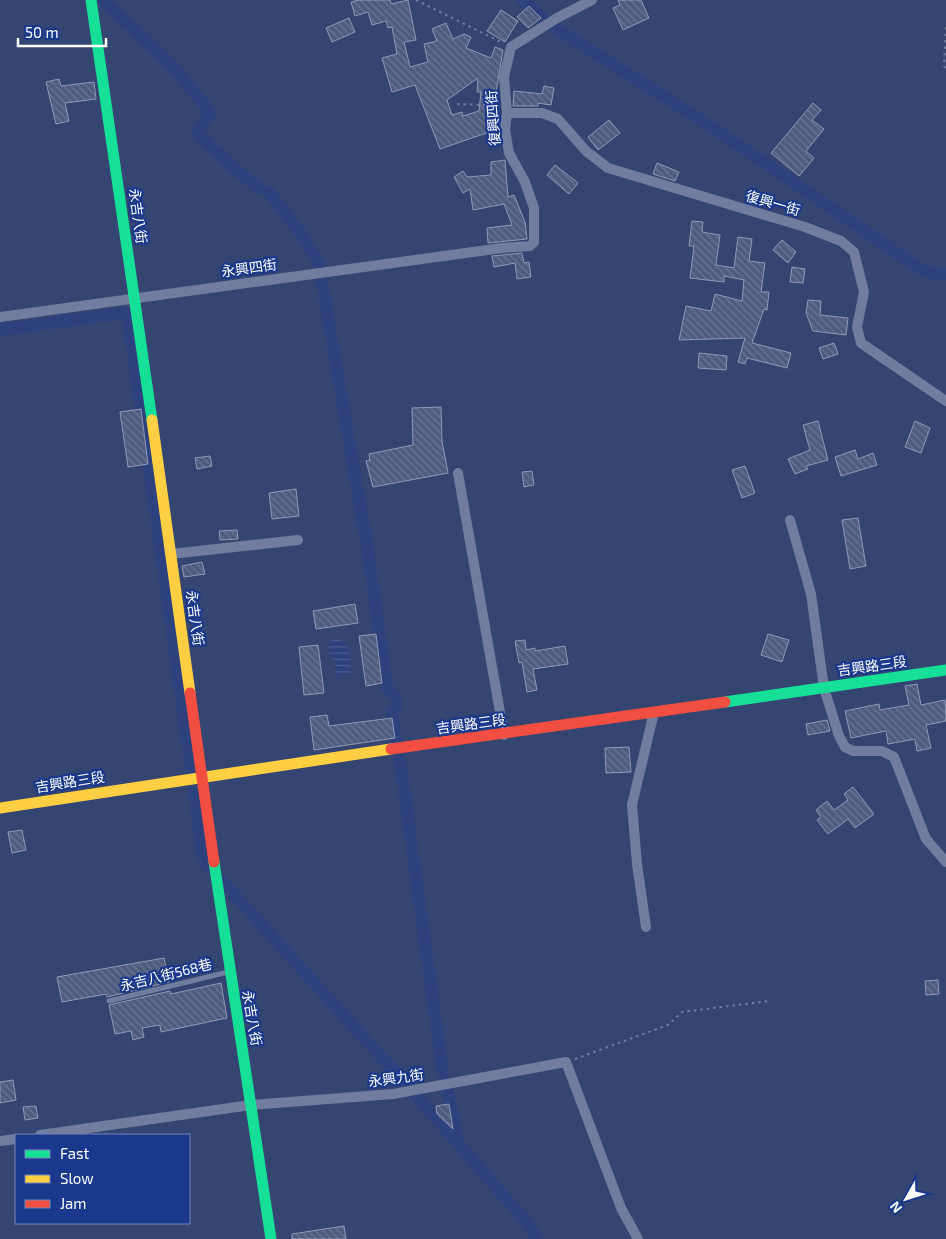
<svg xmlns="http://www.w3.org/2000/svg" width="946" height="1239" font-family="'Exo 2','Noto Sans TC',sans-serif">
<style>
.water{fill:url(#water-rules)}
.lines{fill:none;stroke-linecap:round;stroke-linejoin:round}
.canal{stroke:#2c417e;stroke-width:12}
.building{fill:url(#building-back-hatch);stroke:#8f9ab5;fill-rule:evenodd}
.path{stroke:#707d9e;stroke-width:2;stroke-dasharray:2.5 4;stroke-linecap:butt}
.lane{stroke:#707d9e;stroke-width:5}
.street{stroke:#707d9e;stroke-width:10}
.fast{stroke:#16e098;stroke-width:11}
.slow{stroke:#ffcf43;stroke-width:11}
.jam{stroke:#f24e42;stroke-width:11}
.labels{text-anchor:middle;stroke-width:4.5;stroke-linejoin:round;paint-order:stroke}
.street-label{font-size:14px;fill:#fff;stroke:#1a398c}
</style>
<defs>
<pattern id="water-rules" width="6" height="5" patternUnits="userSpaceOnUse" patternTransform="scale(1.25)"><rect width="6" height="5" fill="#2c417e"/><path d="M0 2.5h6" fill="none" stroke="#4c5e91"/></pattern>
<pattern id="building-back-hatch" width="6" height="6" patternUnits="userSpaceOnUse" patternTransform="scale(1.25)"><rect width="6" height="6" fill="#4e5c80"/><path d="M-1 5l2 2M0 0l6 6M5-1l2 2" fill="none" stroke="#697493"/></pattern>
</defs>
<rect width="100%" height="100%" fill="#344572"/>
<path class="water" d="M 338,639 C 354,644 350,663 351,677 L 344,673 L 338,678 L 334,674 L 336,664 L 329,653 L 328,646 L 331,641 Z"/>
<g class="lines">
<g class="canal">
<path d="M 103,0 L 176,70 L 207,108 L 210,113 L 198,132 L 200,136 L 236,170 L 260,189"/>
<path d="M 522,0 L 546,21"/>
<path d="M 549,24 L 712,127 L 919,268 L 936,275 L 946,274"/>
<path d="M 269,192 L 302,235 L 319,264"/>
<path d="M 321,277 L 368,551 L 387,688 C 398,697 400,704 392,715 L 396,741"/>
<path d="M 0,330 L 125,313 L 128,317 L 191,768"/>
<path d="M 400,760 L 443,1074"/>
<path d="M 194,792 L 203,859 L 207,866"/>
<path d="M 221,880 L 405,1083"/>
<path d="M 448,1089 L 458,1143"/>
<path d="M 416,1095 L 529,1225 L 537,1239"/>
</g>
</g>
<g class="building">
<path d="M 359,0 L 390,0 L 391,4 L 408,0 L 416,40 L 404,42 L 410,67 L 428,62 L 424,44 L 437,41 L 432,29 L 446,23 L 453,39 L 464,34 L 471,37 L 466,48 L 491,58 L 495,47 L 503,50 L 494,104 L 498,129 L 440,149 L 415,85 L 392,92 L 382,58 L 397,54 L 392,27 L 388,28 L 386,21 L 372,25 L 368,12 L 355,16 L 351,2 ZM 478,78 L 477,92 L 481,92 L 479,111 L 463,116 L 462,112 L 452,115 L 447,100 Z"/>
<path d="M 618,0 L 641,0 L 649,18 L 623,30 L 613,8 L 620,5 Z"/>
<path d="M 529,6 L 541,18 L 528,28 L 517,17 Z"/>
<path d="M 501,10 L 518,21 L 505,42 L 487,31 Z"/>
<path d="M 349,18 L 355,32 L 332,42 L 326,28 Z"/>
<path d="M 59,79 L 61,86 L 94,82 L 96,99 L 65,103 L 69,121 L 56,124 L 46,82 Z"/>
<path d="M 544,86 L 554,88 L 551,105 L 538,103 L 538,106 L 513,106 L 514,91 L 542,94 Z"/>
<path d="M 813,103 L 821,110 L 812,120 L 824,129 L 806,151 L 814,158 L 799,176 L 771,153 Z"/>
<path d="M 609,120 L 620,133 L 598,150 L 588,137 Z"/>
<path d="M 505,160 L 508,197 L 514,195 L 525,222 L 527,239 L 488,243 L 487,228 L 512,225 L 504,204 L 473,210 L 470,189 L 463,193 L 454,177 L 463,171 L 467,177 L 491,175 L 491,162 Z"/>
<path d="M 657,163 L 679,172 L 675,181 L 653,174 Z"/>
<path d="M 555,165 L 578,183 L 569,194 L 547,175 Z"/>
<path d="M 692,221 L 703,222 L 702,232 L 720,235 L 716,265 L 734,268 L 738,237 L 752,239 L 749,261 L 765,263 L 761,292 L 769,292 L 767,310 L 764,309 L 752,343 L 791,353 L 787,368 L 747,358 L 745,364 L 738,362 L 745,338 L 679,340 L 686,306 L 711,311 L 715,294 L 742,301 L 744,280 L 724,276 L 724,282 L 690,278 L 694,246 L 689,246 Z"/>
<path d="M 782,240 L 796,252 L 788,263 L 773,250 Z"/>
<path d="M 522,253 L 524,263 L 529,262 L 531,277 L 517,279 L 515,263 L 494,267 L 492,256 Z"/>
<path d="M 792,267 L 805,269 L 803,283 L 790,282 Z"/>
<path d="M 808,300 L 821,301 L 820,315 L 848,318 L 846,335 L 813,331 L 806,313 Z"/>
<path d="M 834,343 L 838,354 L 823,359 L 819,348 Z"/>
<path d="M 699,353 L 727,356 L 726,370 L 698,368 Z"/>
<path d="M 441,407 L 442,441 L 448,473 L 373,487 L 366,461 L 370,460 L 369,454 L 413,445 L 412,408 Z"/>
<path d="M 141,409 L 148,464 L 128,467 L 120,412 Z"/>
<path d="M 818,421 L 828,460 L 806,466 L 808,469 L 795,474 L 788,459 L 810,450 L 803,425 Z"/>
<path d="M 915,421 L 930,428 L 921,453 L 905,447 Z"/>
<path d="M 855,450 L 858,459 L 873,453 L 877,465 L 841,476 L 835,457 Z"/>
<path d="M 210,456 L 212,466 L 197,469 L 195,458 Z"/>
<path d="M 745,466 L 755,493 L 742,498 L 732,470 Z"/>
<path d="M 532,471 L 534,485 L 524,487 L 522,472 Z"/>
<path d="M 296,489 L 299,516 L 272,519 L 269,493 Z"/>
<path d="M 858,518 L 866,566 L 850,569 L 842,520 Z"/>
<path d="M 237,530 L 238,539 L 220,540 L 219,531 Z"/>
<path d="M 202,562 L 205,574 L 184,577 L 182,566 Z"/>
<path d="M 355,604 L 358,623 L 316,629 L 313,611 Z"/>
<path d="M 376,634 L 382,683 L 366,686 L 359,636 Z"/>
<path d="M 768,634 L 789,640 L 782,662 L 761,655 Z"/>
<path d="M 525,640 L 526,650 L 535,648 L 535,651 L 565,646 L 568,664 L 533,669 L 537,690 L 527,692 L 522,662 L 519,663 L 515,641 Z"/>
<path d="M 318,645 L 324,693 L 304,695 L 299,647 Z"/>
<path d="M 917,684 L 921,705 L 945,700 L 946,721 L 926,725 L 931,748 L 917,751 L 915,739 L 888,744 L 886,731 L 851,738 L 845,711 L 879,704 L 880,710 L 909,705 L 905,686 Z"/>
<path d="M 327,715 L 329,726 L 392,718 L 395,738 L 314,750 L 310,717 Z"/>
<path d="M 827,720 L 830,731 L 808,735 L 806,724 Z"/>
<path d="M 629,747 L 631,772 L 606,773 L 605,748 Z"/>
<path d="M 853,787 L 874,814 L 855,828 L 848,819 L 828,834 L 817,820 L 821,817 L 816,810 L 827,801 L 834,810 L 848,800 L 844,794 Z"/>
<path d="M 22,830 L 26,850 L 12,853 L 8,832 Z"/>
<path d="M 164,958 L 169,982 L 107,997 L 106,994 L 62,1002 L 57,977 Z"/>
<path d="M 938,980 L 939,994 L 926,995 L 925,981 Z"/>
<path d="M 221,983 L 227,1018 L 161,1032 L 160,1025 L 142,1028 L 144,1037 L 133,1040 L 131,1031 L 115,1034 L 109,1005 L 170,991 L 171,994 Z"/>
<path d="M 13,1080 L 16,1100 L 0,1103 L 0,1082 Z"/>
<path d="M 449,1104 L 453,1129 L 437,1114 L 436,1106 Z"/>
<path d="M 36,1106 L 38,1118 L 25,1120 L 23,1107 Z"/>
<path d="M 344,1226 L 346,1239 L 292,1239 L 292,1234 Z"/>
</g>
<g class="lines">
<g class="path">
<path d="M 416,0 L 501,42"/>
<path d="M 946,27 L 944,66 L 946,69"/>
<path d="M 457,104 L 485,105 L 496,109"/>
<path d="M 575,1059 L 668,1025 L 682,1012 L 769,1001"/>
</g>
<path class="lane" d="M 109,1001 L 228,972"/>
<g class="street">
<path d="M 507,113 L 542,113 L 558,119 L 586,151 L 608,168 L 805,227 L 841,241 L 854,252 L 864,292 L 857,327 L 861,343 L 946,401"/>
<path d="M 0,317 L 502,248 L 530,246 L 534,242 L 534,208 L 525,182 L 509,153 L 505,130 L 507,113 L 504,77 L 511,47 L 557,18 L 592,0"/>
<path d="M 458,473 L 504,735"/>
<path d="M 790,520 L 811,594 L 824,688 L 839,736 L 845,747 L 853,751 L 882,751 L 894,757 L 926,839 L 946,862"/>
<path d="M 171,554 L 298,540"/>
<path d="M 646,927 L 637,864 L 632,805 L 654,712"/>
<path d="M 40,1135 L 251,1105 L 393,1094 L 566,1062 L 621,1208 L 638,1239"/>
<path d="M 0,1141 L 16,1139"/>
</g>
<g class="fast">
<path d="M 91,0 L 152,420"/>
<path d="M 725,702 L 946,670"/>
<path d="M 214,862 L 271,1239"/>
</g>
<g class="slow">
<path d="M 152,420 L 190,693"/>
<path d="M 0,808 L 391,749"/>
</g>
<g class="jam">
<path d="M 190,693 L 214,862"/>
<path d="M 391,749 L 725,702"/>
</g>
</g>
<g class="labels">
<g class="street-label">
<text transform="translate(493 118) rotate(-94)" y="5">復興四街</text>
<text transform="translate(773 203) rotate(16)" y="5">復興一街</text>
<text transform="translate(138 216) rotate(82)" y="5">永吉八街</text>
<text transform="translate(249 268) rotate(-8)" y="5">永興四街</text>
<text transform="translate(195 618) rotate(82)" y="5">永吉八街</text>
<text transform="translate(872 666) rotate(-8)" y="5">吉興路三段</text>
<text transform="translate(471 724) rotate(-8)" y="5">吉興路三段</text>
<text transform="translate(70 782) rotate(-9)" y="5">吉興路三段</text>
<text transform="translate(166 975) rotate(-14)" y="5">永吉八街568巷</text>
<text transform="translate(252 1018) rotate(80)" y="5">永吉八街</text>
<text transform="translate(396 1078) rotate(-8)" y="5">永興九街</text>
</g>
</g>
<rect x="15" y="1134" width="175" height="90" fill="#1a398c" stroke="#7688ba"/>
<rect x="25" y="1150" width="25" height="8" fill="#16e098" stroke="#7688ba"/>
<text x="60" y="1159" font-size="15" fill="#ffffff">Fast</text>
<rect x="25" y="1175" width="25" height="8" fill="#ffcf43" stroke="#7688ba"/>
<text x="60" y="1184" font-size="15" fill="#ffffff">Slow</text>
<rect x="25" y="1200" width="25" height="8" fill="#f24e42" stroke="#7688ba"/>
<text x="60" y="1209" font-size="15" fill="#ffffff">Jam</text>
<g transform="translate(906 1199) rotate(231)" stroke="#1a398c" stroke-width="4" paint-order="stroke">
<path d="M0-4L9 19L0 12L-9 19Z" fill="#ffffff"/>
<text y="-8" font-size="14" font-weight="bold" text-anchor="middle" fill="#ffffff">N</text>
</g>
<path d="M18 38v8h88v-8" fill="none" stroke="#ffffff" stroke-width="2.5"/>
<text x="25" y="38" font-size="15" fill="#ffffff" stroke="#1a398c" stroke-width="4" paint-order="stroke">50 m</text>
</svg>
